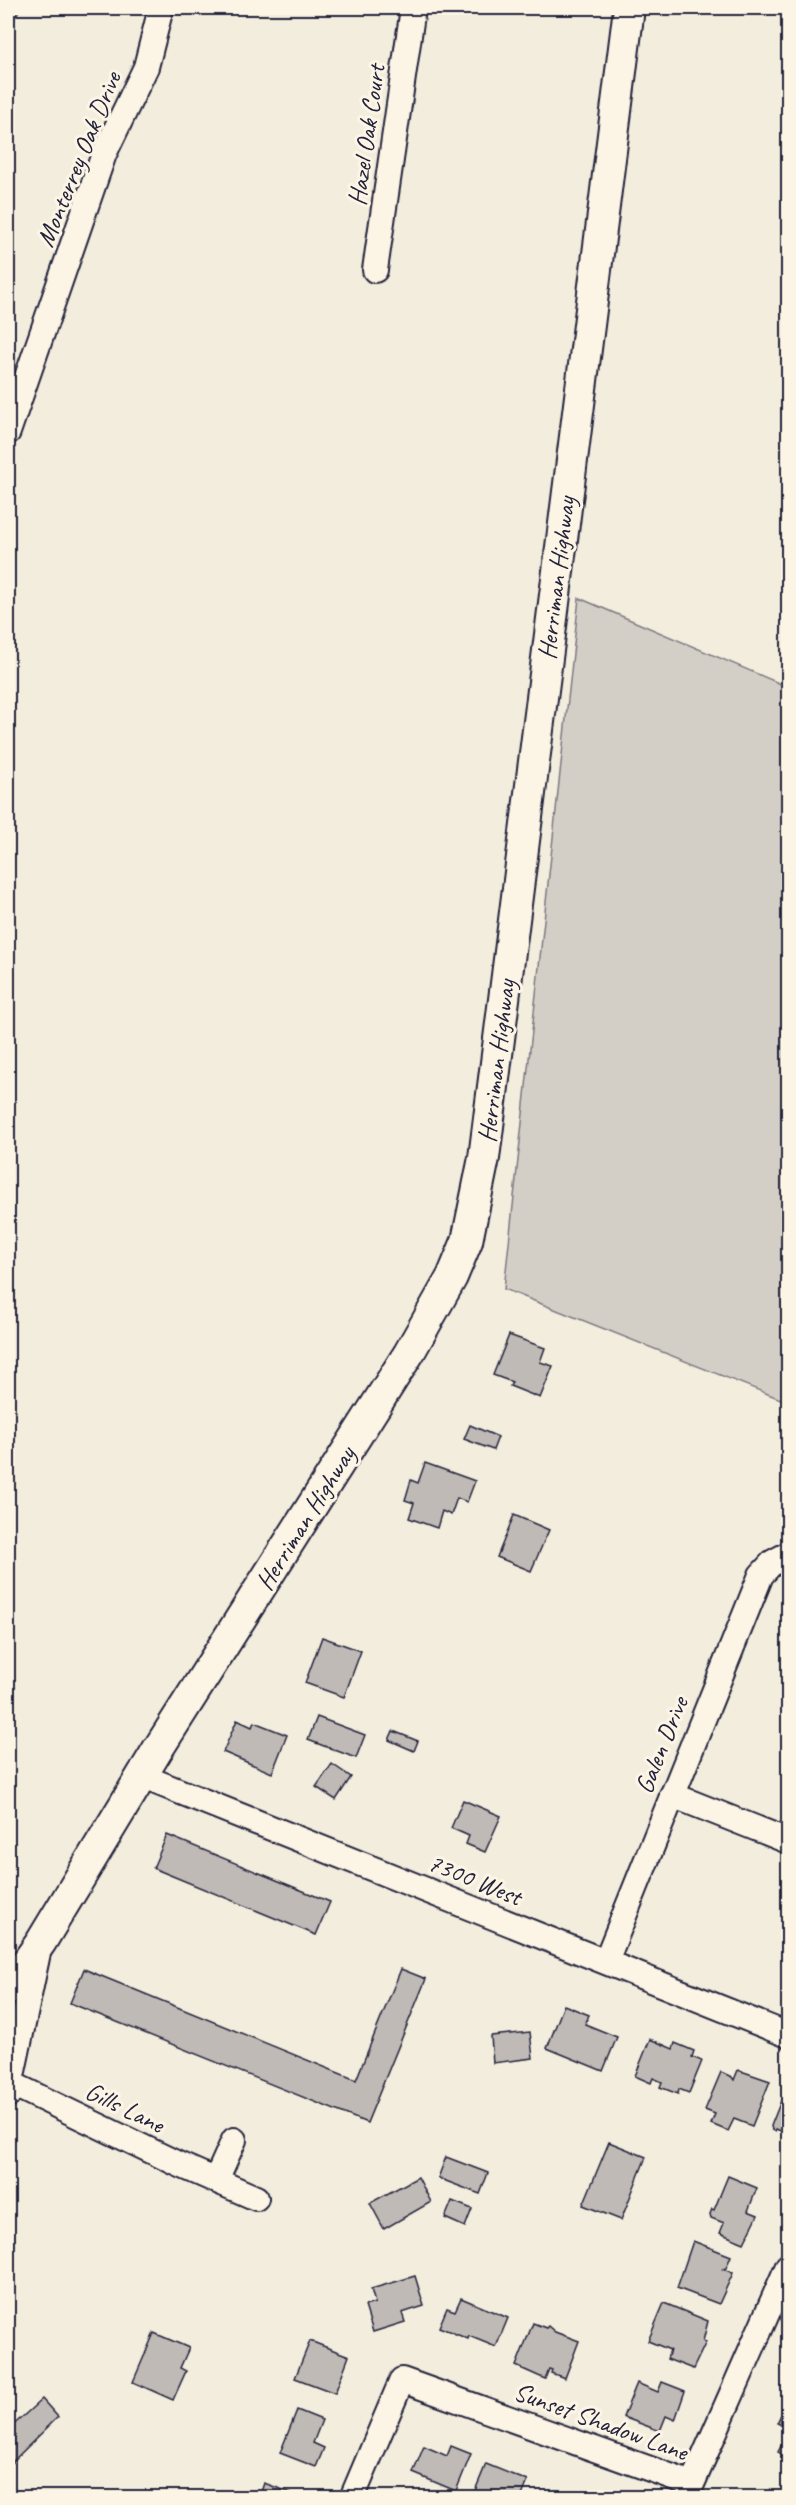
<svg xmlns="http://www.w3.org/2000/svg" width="796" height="2505" font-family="Caveat,sans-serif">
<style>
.green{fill:#d4cfc6;stroke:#7b7880;stroke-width:1.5}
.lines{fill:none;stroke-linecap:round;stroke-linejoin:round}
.stream{stroke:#75727b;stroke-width:6}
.building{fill:#bfbab6;stroke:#22223b;stroke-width:1.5}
.minor-casing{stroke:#22223b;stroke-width:28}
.major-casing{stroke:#22223b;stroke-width:34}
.minor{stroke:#fcf5e5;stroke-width:24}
.major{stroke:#fcf5e5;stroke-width:30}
.labels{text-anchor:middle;stroke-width:6;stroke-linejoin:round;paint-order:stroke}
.street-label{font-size:26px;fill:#22223b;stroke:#fcf5e5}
</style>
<rect width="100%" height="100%" fill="#f3edde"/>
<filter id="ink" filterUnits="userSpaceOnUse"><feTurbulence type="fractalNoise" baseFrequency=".0167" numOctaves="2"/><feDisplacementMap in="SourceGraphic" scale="12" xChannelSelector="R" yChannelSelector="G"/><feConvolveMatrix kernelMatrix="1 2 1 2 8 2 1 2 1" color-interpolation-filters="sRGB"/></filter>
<g filter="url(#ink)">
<path class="green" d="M 579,598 L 788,687 L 788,1402 L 504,1289 Z"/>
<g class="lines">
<path class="stream" d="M 8,25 L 18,8"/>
</g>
<g class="building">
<path d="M 509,1335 L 545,1348 L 540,1362 L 553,1366 L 540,1398 L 510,1386 L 512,1382 L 493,1375 Z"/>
<path d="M 470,1425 L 498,1437 L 493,1450 L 464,1439 Z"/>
<path d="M 425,1463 L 475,1481 L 467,1502 L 457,1498 L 451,1515 L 442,1511 L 437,1528 L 409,1518 L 414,1503 L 405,1500 L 411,1480 L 418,1483 Z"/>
<path d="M 514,1515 L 549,1530 L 531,1571 L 497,1557 Z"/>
<path d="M 322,1637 L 361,1651 L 344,1697 L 305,1683 Z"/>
<path d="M 317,1717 L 365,1735 L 356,1758 L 308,1740 Z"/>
<path d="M 237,1720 L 252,1727 L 254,1722 L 287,1735 L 272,1773 L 223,1752 Z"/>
<path d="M 393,1731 L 418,1741 L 414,1751 L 389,1740 Z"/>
<path d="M 332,1764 L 351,1777 L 336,1800 L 316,1787 Z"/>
<path d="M 463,1800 L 501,1816 L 485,1852 L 466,1844 L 469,1836 L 451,1828 Z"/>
<path d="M 167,1835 L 330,1902 L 316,1935 L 153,1868 Z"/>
<path d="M 84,1969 L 356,2080 L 401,1969 L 426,1979 L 367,2123 L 70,2003 Z"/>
<path d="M 564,2005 L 589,2015 L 585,2024 L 617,2037 L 603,2071 L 547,2048 Z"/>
<path d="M 530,2032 L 533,2058 L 493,2063 L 491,2036 Z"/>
<path d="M 650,2039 L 673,2049 L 675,2043 L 694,2051 L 692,2057 L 702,2061 L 689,2093 L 679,2089 L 678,2094 L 660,2087 L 662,2082 L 653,2078 L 651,2083 L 635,2076 Z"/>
<path d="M 738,2070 L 770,2081 L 752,2126 L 734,2119 L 728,2131 L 711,2124 L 715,2114 L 705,2110 L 721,2072 L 732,2077 L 734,2080 Z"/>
<path d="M 786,2088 L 788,2089 L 788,2134 L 776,2129 L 775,2131 L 772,2130 L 771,2126 Z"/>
<path d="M 609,2142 L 646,2157 L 621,2220 L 583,2205 Z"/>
<path d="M 446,2157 L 488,2173 L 480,2194 L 438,2178 Z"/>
<path d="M 728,2176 L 757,2188 L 748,2211 L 758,2215 L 744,2243 L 720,2233 L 724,2223 L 711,2218 L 710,2214 L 712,2209 L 714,2210 Z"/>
<path d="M 418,2177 L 431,2202 L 384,2229 L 370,2203 Z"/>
<path d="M 452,2201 L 472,2209 L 465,2227 L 445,2218 Z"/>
<path d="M 693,2241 L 731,2256 L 726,2268 L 723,2269 L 733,2273 L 719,2304 L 677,2288 Z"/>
<path d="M 415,2276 L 424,2306 L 402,2313 L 405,2322 L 373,2332 L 365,2306 L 375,2303 L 371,2289 Z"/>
<path d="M 461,2298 L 508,2318 L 496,2347 L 469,2336 L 468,2339 L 439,2327 L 447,2308 L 455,2311 Z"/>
<path d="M 664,2303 L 708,2321 L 703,2341 L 706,2342 L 693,2369 L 667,2359 L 670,2350 L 648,2341 Z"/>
<path d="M 533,2323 L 546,2328 L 548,2326 L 555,2332 L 579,2341 L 565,2378 L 551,2373 L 552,2370 L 549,2369 L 545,2379 L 516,2366 Z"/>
<path d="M 154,2333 L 189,2348 L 180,2368 L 186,2371 L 173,2400 L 133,2382 Z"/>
<path d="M 310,2341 L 349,2356 L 335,2393 L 295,2378 Z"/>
<path d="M 662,2382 L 685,2391 L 675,2420 L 666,2416 L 660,2431 L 623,2417 L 637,2383 L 658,2392 Z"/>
<path d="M 42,2399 L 58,2417 L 8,2466 L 8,2430 Z"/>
<path d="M 788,2400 L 788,2457 L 778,2452 L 787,2435 L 784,2433 L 786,2427 L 777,2423 Z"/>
<path d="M 297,2410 L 322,2420 L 313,2443 L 324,2448 L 316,2467 L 280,2453 Z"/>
<path d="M 424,2446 L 447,2456 L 451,2446 L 471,2454 L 456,2491 L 413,2473 Z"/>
<path d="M 486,2464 L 528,2481 L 521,2498 L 472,2498 Z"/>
<path d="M 788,2479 L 788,2498 L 773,2498 L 774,2495 L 779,2497 Z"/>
<path d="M 264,2483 L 294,2494 L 293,2498 L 259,2498 Z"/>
</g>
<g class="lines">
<defs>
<g id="minor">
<path d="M 375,270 L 413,8"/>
<path d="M 8,432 L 104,154 L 146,67 L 161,8"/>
<path d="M 141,1776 L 788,2035"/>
<path d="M 672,1795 L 788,1841"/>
<path d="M 606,1961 L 761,1575 L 773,1562 L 788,1554"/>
<path d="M 10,2083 L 178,2164 L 256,2198"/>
<path d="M 8,2095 L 39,1948"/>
<path d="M 216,2180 L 234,2140"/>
<path d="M 352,2498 L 402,2380 L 692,2484 L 788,2266"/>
</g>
<path id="major" d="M 8,1989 L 41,1942 L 158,1749 L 409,1353 L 452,1277 L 467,1241 L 484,1158 L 629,8"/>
</defs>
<use href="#minor" class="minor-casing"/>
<use href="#major" class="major-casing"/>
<use href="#minor" class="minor"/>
<use href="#major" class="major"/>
</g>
</g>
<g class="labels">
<g class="street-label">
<text transform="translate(366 135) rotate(-82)" y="9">Hazel Oak Court</text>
<text transform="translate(78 159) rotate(-68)" y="9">Monterrey Oak Drive</text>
<text transform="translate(556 578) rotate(-83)" y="9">Herriman Highway</text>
<text transform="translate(496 1061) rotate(-83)" y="9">Herriman Highway</text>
<text transform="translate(305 1518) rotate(-58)" y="9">Herriman Highway</text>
<text transform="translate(661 1745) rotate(-68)" y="9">Galen Drive</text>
<text transform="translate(475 1879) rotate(22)" y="9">7300 West</text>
<text transform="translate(125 2107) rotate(26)" y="9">Gills Lane</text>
<text transform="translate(601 2421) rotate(20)" y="9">Sunset Shadow Lane</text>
</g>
</g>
<rect width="796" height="2505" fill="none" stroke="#fcf5e5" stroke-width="30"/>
<rect x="15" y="15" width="766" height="2475" fill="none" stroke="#22223b" stroke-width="2" filter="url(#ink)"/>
</svg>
